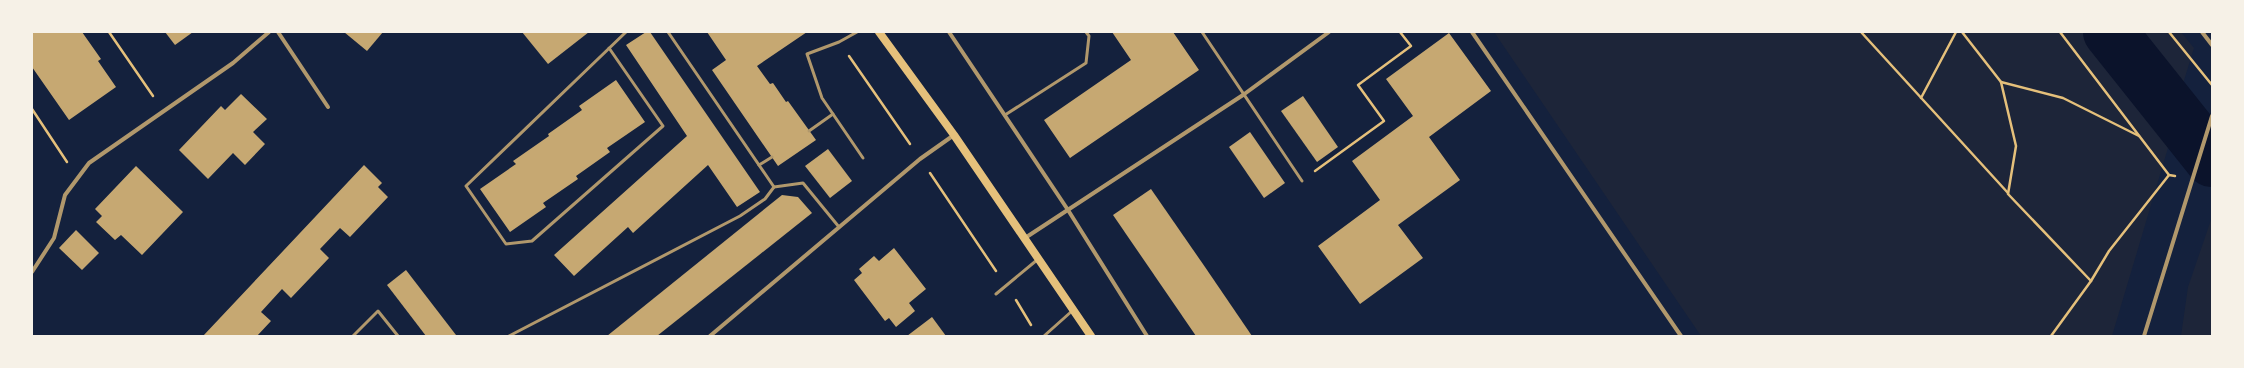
<svg xmlns="http://www.w3.org/2000/svg" width="2244" height="368" font-family="'Open Sans',sans-serif">
<style>
.green{fill:#1d2539}
.lines{fill:none;stroke-linecap:round;stroke-linejoin:round}
.river{stroke:#0b132b;stroke-width:54}
.building{fill:#c6a872}
.path{stroke:#e5c07b;stroke-width:2.5}
.service{stroke:#b1986c;stroke-width:3}
.minor{stroke:#b1986c;stroke-width:4}
.secondary{stroke:#e5c07b;stroke-width:8}
</style>
<rect width="100%" height="100%" fill="#14213d"/>
<g class="green">
<path d="M 1494,32 L 2181,32 L 2194,48 L 2182,87 L 2173,131 L 2112,336 L 1701,336 Z"/>
<path d="M 2212,217 L 2212,336 L 2181,336 L 2188,287 Z"/>
</g>
<g class="lines">
<path class="river" d="M 2110,32 L 2212,160"/>
</g>
<g class="building">
<path d="M 32,32 L 82,32 L 101,59 L 98,61 L 116,87 L 69,120 L 32,67 Z"/>
<path d="M 165,32 L 193,32 L 175,45 Z"/>
<path d="M 344,32 L 383,32 L 367,51 Z"/>
<path d="M 522,32 L 589,32 L 548,64 Z"/>
<path d="M 646,32 L 650,32 L 760,192 L 737,207 L 708,165 L 633,233 L 628,227 L 574,276 L 554,255 L 687,136 L 626,45 Z"/>
<path d="M 707,32 L 807,32 L 757,66 L 770,84 L 773,83 L 786,102 L 788,101 L 816,140 L 778,166 L 712,70 L 726,60 Z"/>
<path d="M 1112,32 L 1173,32 L 1199,70 L 1070,158 L 1044,120 L 1131,60 Z"/>
<path d="M 1449,33 L 1491,91 L 1429,137 L 1460,180 L 1398,225 L 1423,258 L 1360,304 L 1318,246 L 1380,200 L 1352,161 L 1413,116 L 1386,79 Z"/>
<path d="M 616,80 L 645,122 L 607,148 L 610,152 L 576,176 L 578,179 L 543,203 L 546,207 L 510,232 L 480,189 L 516,164 L 513,161 L 549,136 L 548,134 L 582,110 L 579,106 Z"/>
<path d="M 241,94 L 267,119 L 253,132 L 265,144 L 245,165 L 233,153 L 208,179 L 179,150 L 221,106 L 225,110 Z"/>
<path d="M 1303,96 L 1338,147 L 1317,162 L 1281,111 Z"/>
<path d="M 1250,132 L 1285,183 L 1264,198 L 1229,147 Z"/>
<path d="M 828,149 L 852,181 L 830,198 L 805,166 Z"/>
<path d="M 364,165 L 382,183 L 378,187 L 388,197 L 350,237 L 340,228 L 320,249 L 329,258 L 291,298 L 282,289 L 261,312 L 271,321 L 257,336 L 203,336 Z"/>
<path d="M 136,166 L 183,212 L 142,255 L 121,235 L 115,240 L 96,222 L 102,216 L 95,209 Z"/>
<path d="M 1151,189 L 1205,267 L 1252,336 L 1196,336 L 1113,215 Z"/>
<path d="M 782,195 L 798,197 L 812,213 L 657,336 L 607,336 Z"/>
<path d="M 76,230 L 99,253 L 82,270 L 59,248 Z"/>
<path d="M 894,248 L 926,289 L 909,303 L 915,311 L 896,327 L 889,318 L 885,321 L 854,280 L 862,273 L 859,269 L 874,256 L 879,261 Z"/>
<path d="M 406,270 L 456,335 L 455,336 L 426,336 L 387,285 Z"/>
<path d="M 932,317 L 946,336 L 907,336 Z"/>
</g>
<g class="lines">
<g class="path">
<path d="M 109,32 L 153,96"/>
<path d="M 1861,32 L 2008,193"/>
<path d="M 1962,32 L 2001,82 L 2016,146 L 2008,194 L 2091,281"/>
<path d="M 2060,32 L 2169,175 L 2175,176"/>
<path d="M 2169,32 L 2212,85"/>
<path d="M 849,56 L 910,144"/>
<path d="M 2001,82 L 2063,98 L 2139,136"/>
<path d="M 1921,98 L 1956,32"/>
<path d="M 32,109 L 67,162"/>
<path d="M 1315,171 L 1384,121 L 1358,85 L 1411,46 L 1400,32"/>
<path d="M 930,173 L 996,271"/>
<path d="M 1016,300 L 1031,325"/>
<path d="M 2051,336 L 2091,281 L 2109,251 L 2169,175"/>
</g>
<g class="service">
<path d="M 668,32 L 774,187 L 803,183 L 839,227"/>
<path d="M 857,32 L 839,42 L 807,54 L 822,98 L 863,158"/>
<path d="M 1202,32 L 1302,181"/>
<path d="M 609,48 L 663,126 L 532,241 L 506,244 L 466,186 L 626,32"/>
<path d="M 1005,115 L 1086,63 L 1089,36 L 1086,32"/>
<path d="M 809,131 L 833,114"/>
<path d="M 759,165 L 772,157"/>
<path d="M 996,294 L 1037,260"/>
<path d="M 353,336 L 378,311 L 398,336"/>
<path d="M 509,336 L 740,216 L 765,199 L 774,187"/>
<path d="M 1044,336 L 1072,311"/>
</g>
<g class="minor">
<path d="M 278,32 L 328,107"/>
<path d="M 949,32 L 1068,210 L 1147,336"/>
<path d="M 1472,32 L 1681,336"/>
<path d="M 2202,32 L 2212,45"/>
<path d="M 1025,238 L 1243,95 L 1329,32"/>
<path d="M 32,272 L 54,238 L 65,195 L 89,163 L 233,63 L 269,32"/>
<path d="M 710,336 L 920,159 L 954,135"/>
<path d="M 2144,336 L 2212,116"/>
</g>
<path class="secondary" d="M 879,32 L 954,135 L 1091,336"/>
</g>
<rect width="2244" height="368" fill="none" stroke="#f6f1e7" stroke-width="66"/>
</svg>
